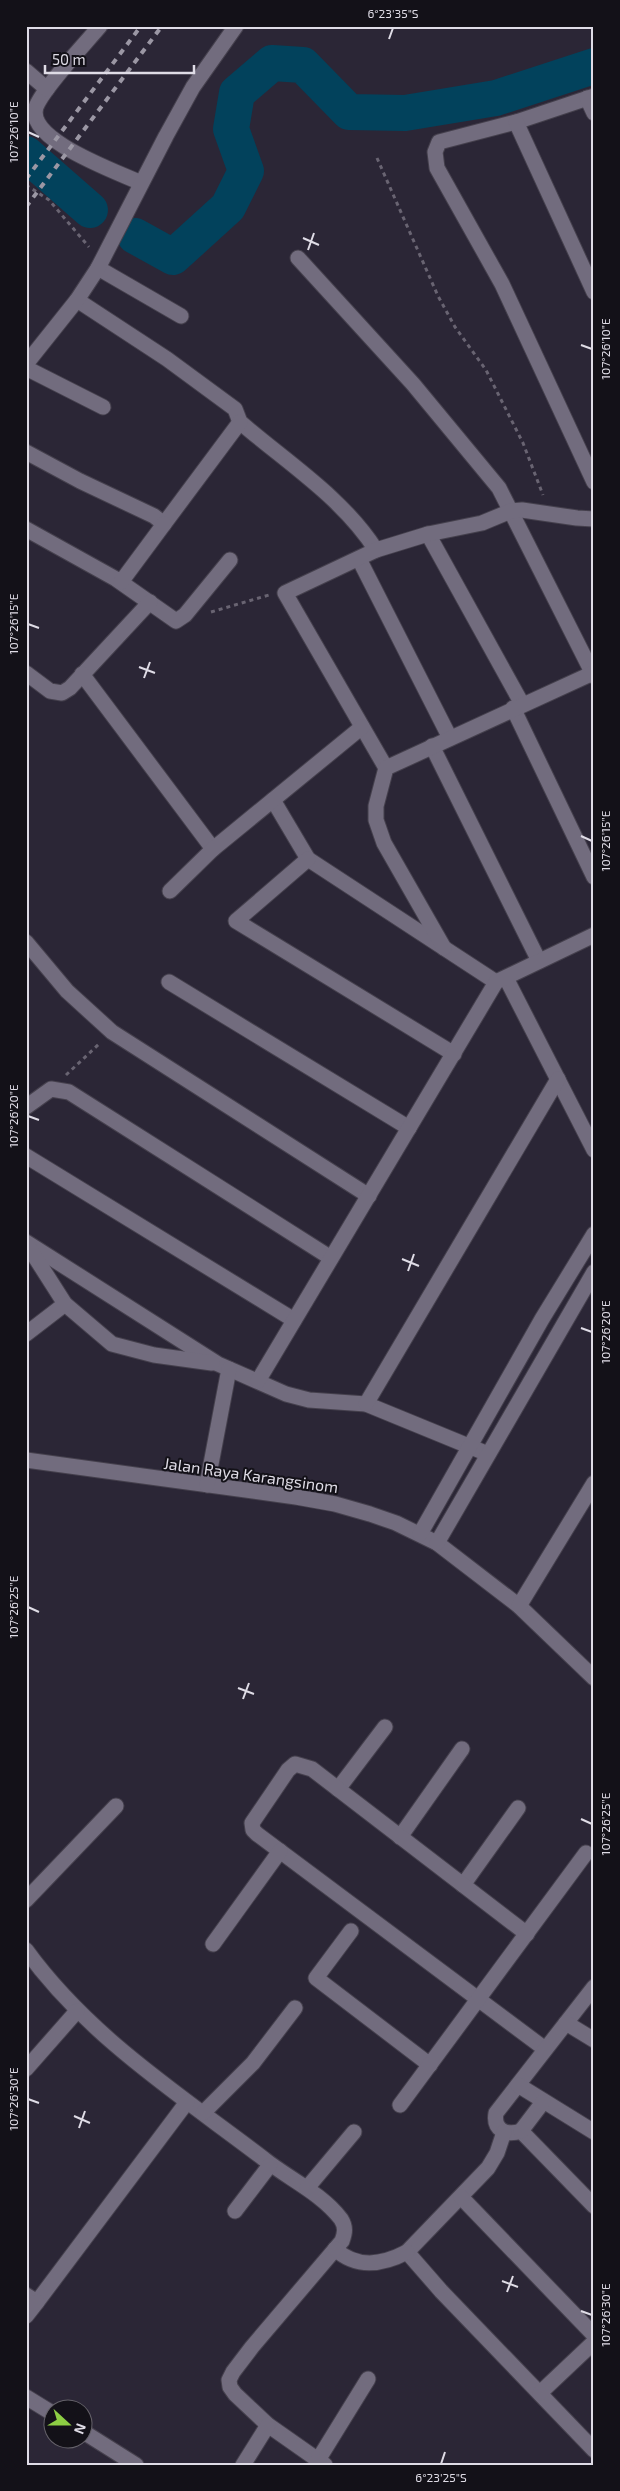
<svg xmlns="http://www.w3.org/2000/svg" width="620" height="2491" font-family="'Exo 2',sans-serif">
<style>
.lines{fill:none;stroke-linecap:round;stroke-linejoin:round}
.river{stroke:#02425c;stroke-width:36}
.minor-casing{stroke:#45404d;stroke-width:17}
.path{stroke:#696472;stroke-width:3;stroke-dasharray:4 4;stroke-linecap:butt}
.minor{stroke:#726c7e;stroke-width:15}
.rail{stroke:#9b97a4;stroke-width:4;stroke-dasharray:6 6;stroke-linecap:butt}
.ticks{fill:none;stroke:#dfdce6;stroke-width:2}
.labels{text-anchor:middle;stroke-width:4;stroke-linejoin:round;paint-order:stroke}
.street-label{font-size:16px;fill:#dfdce6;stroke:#131118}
.neatline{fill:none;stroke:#dfdce6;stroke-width:2}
.ticks-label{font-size:12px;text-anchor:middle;fill:#dfdce6}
</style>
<rect width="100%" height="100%" fill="#2b2636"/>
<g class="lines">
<g class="river">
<path d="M 26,154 L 90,210"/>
<path d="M 135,236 L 173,257 L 228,207 L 246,171 L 231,129 L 237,93 L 272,63 L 303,65 L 349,112 L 405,113 L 496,98 L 594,66"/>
</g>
<defs>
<g id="minor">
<path d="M 100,26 C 85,44 43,88 36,107 C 25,140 118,172 141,183"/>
<path d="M 26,71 L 47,89"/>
<path d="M 594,96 L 516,122 L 439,142 L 435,152 L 437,168 L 502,284 L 594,482"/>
<path d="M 587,98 L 594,113"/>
<path d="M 516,122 L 594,292"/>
<path d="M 298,258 L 413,384 L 499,488 L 594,676"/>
<path d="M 98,268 L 181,316"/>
<path d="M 77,300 L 167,359 L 235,409 L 240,422 C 286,462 342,497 376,550"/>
<path d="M 26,364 L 77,300 L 98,268 L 166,136 L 193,87 L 236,26"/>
<path d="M 26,368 L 103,407"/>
<path d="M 26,452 L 80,481 L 154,516 L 164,524 L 240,422"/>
<path d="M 26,529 L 116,579 L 176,621 L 185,615 L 230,560"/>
<path d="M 428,534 L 522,704"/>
<path d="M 359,559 L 450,738"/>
<path d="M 121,582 L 164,524"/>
<path d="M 26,673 L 50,691 L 62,693 L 70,688 L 150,602"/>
<path d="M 82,674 L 213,849"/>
<path d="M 513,708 L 594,877"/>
<path d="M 432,746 L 539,961"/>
<path d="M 386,768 L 285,593 L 376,550 L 428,534 L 482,523 L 511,511 L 522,510 L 577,518 L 594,519"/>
<path d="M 273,800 L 308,859 L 496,982"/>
<path d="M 308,859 L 236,921 L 454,1054"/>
<path d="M 170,891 L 213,849 L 362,727"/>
<path d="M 26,942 L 67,991 L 112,1032 L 369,1196"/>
<path d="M 444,948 L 384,843 L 376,820 L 376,806 L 386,768 L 593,673"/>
<path d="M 506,978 L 594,1150"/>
<path d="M 169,982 L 409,1128"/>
<path d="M 26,1107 L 51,1089 L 69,1092 L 331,1258"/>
<path d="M 26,1156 L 294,1320"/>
<path d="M 26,1242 L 218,1364 L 286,1394 L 309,1400 L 366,1404 L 488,1454"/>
<path d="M 28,1246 L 65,1304 L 112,1344 L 154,1355 L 212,1363"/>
<path d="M 26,1334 L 65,1304"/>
<path d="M 258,1381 L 496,982 L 594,935"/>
<path d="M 366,1404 L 558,1079"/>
<path d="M 26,1460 L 296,1497 L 335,1504 L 370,1514 L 396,1523 L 437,1543 L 519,1606 L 594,1678"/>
<path d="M 207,1485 L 229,1369"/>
<path d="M 420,1534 L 542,1319 L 594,1234"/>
<path d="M 437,1543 L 594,1272"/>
<path d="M 519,1606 L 594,1483"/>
<path d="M 338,1789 L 385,1727"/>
<path d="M 400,1837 L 462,1749"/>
<path d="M 463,1885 L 518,1808"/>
<path d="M 26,1900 L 116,1806"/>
<path d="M 351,1931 L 316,1978 L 430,2065"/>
<path d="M 527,1934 L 312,1769 L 295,1764 L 288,1770 L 252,1823 L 253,1830 L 257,1834 L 545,2049"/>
<path d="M 213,1944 L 280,1851"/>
<path d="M 26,1950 C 89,2037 180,2095 264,2159 C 289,2179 321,2193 341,2219 C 346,2227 345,2233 342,2241 L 252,2347 L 233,2372 L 229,2380 L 230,2387 L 235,2394 L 268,2425 L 325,2465"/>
<path d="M 594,1987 L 496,2113 C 493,2130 506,2136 521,2131 L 594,2206"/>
<path d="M 566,2023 L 594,2040"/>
<path d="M 26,2069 L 77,2011"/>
<path d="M 518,2085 L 594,2132"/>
<path d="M 400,2105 L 586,1853"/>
<path d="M 203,2113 L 253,2063 L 295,2008"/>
<path d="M 521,2131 L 543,2102"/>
<path d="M 504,2132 L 497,2153 L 488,2168 L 407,2252 L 441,2291 L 594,2450"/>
<path d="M 307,2188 L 354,2132"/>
<path d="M 461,2197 L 594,2335"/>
<path d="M 235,2211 L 270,2165"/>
<path d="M 335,2249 C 357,2269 382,2265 407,2252"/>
<path d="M 26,2295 L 37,2302 L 187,2102"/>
<path d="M 26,2316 L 37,2302"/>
<path d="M 540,2393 L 594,2342"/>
<path d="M 26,2397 L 52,2413"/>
<path d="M 82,2431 L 136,2465"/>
<path d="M 318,2460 L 368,2379"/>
<path d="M 243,2465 L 268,2425"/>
</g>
</defs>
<use href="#minor" class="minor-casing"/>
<g class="path">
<path d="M 377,158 L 438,296 L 455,327 L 486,370 L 523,443 L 543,495"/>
<path d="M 26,185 L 49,200 L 89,247"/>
<path d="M 211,612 L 269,595"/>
<path d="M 66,1075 L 100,1043"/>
</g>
<use href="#minor" class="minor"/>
<g class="rail">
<path d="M 26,179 L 141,26"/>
<path d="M 26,207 L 162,26"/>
</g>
</g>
<path class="ticks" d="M 389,39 L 393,28M 28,132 L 39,137M 303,238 L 319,245M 308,250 L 314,233M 581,345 L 592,349M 28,624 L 39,628M 139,667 L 155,673M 144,678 L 150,662M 581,836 L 592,841M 28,1116 L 39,1120M 402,1259 L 419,1266M 408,1271 L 414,1254M 581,1328 L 592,1332M 28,1607 L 39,1612M 238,1688 L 254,1694M 243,1699 L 249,1683M 581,1819 L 592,1824M 28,2099 L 39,2103M 74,2116 L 90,2123M 79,2128 L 85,2111M 502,2281 L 518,2287M 507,2292 L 513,2276M 581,2311 L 592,2315M 441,2464 L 445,2452"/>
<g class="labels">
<g class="street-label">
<text transform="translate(251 1475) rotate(8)" y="6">Jalan Raya Karangsinom</text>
</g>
</g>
<rect width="620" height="2491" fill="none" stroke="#131118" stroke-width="55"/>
<g transform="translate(68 2424) rotate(111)"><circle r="24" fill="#131118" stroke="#65626a"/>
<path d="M0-4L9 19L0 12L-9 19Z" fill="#8dce44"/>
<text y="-8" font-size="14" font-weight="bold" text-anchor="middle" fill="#dfdce6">N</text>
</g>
<path d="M45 65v8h149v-8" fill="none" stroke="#dfdce6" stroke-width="2.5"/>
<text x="52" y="65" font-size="15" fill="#dfdce6" stroke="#131118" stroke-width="4" paint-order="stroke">50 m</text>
<rect x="28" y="28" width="564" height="2436" class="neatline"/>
<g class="ticks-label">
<text x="393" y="18">6°23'35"S</text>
<text transform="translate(14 132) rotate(-90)" y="4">107°26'10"E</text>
<text transform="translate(606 349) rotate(-90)" y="4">107°26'10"E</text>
<text transform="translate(14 624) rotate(-90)" y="4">107°26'15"E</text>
<text transform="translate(606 841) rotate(-90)" y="4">107°26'15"E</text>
<text transform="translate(14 1116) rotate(-90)" y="4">107°26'20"E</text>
<text transform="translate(606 1332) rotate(-90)" y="4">107°26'20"E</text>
<text transform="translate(14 1607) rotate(-90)" y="4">107°26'25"E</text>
<text transform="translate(606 1824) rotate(-90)" y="4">107°26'25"E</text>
<text transform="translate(14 2099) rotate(-90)" y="4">107°26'30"E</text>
<text transform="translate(606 2315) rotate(-90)" y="4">107°26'30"E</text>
<text x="441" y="2482">6°23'25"S</text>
</g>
</svg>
